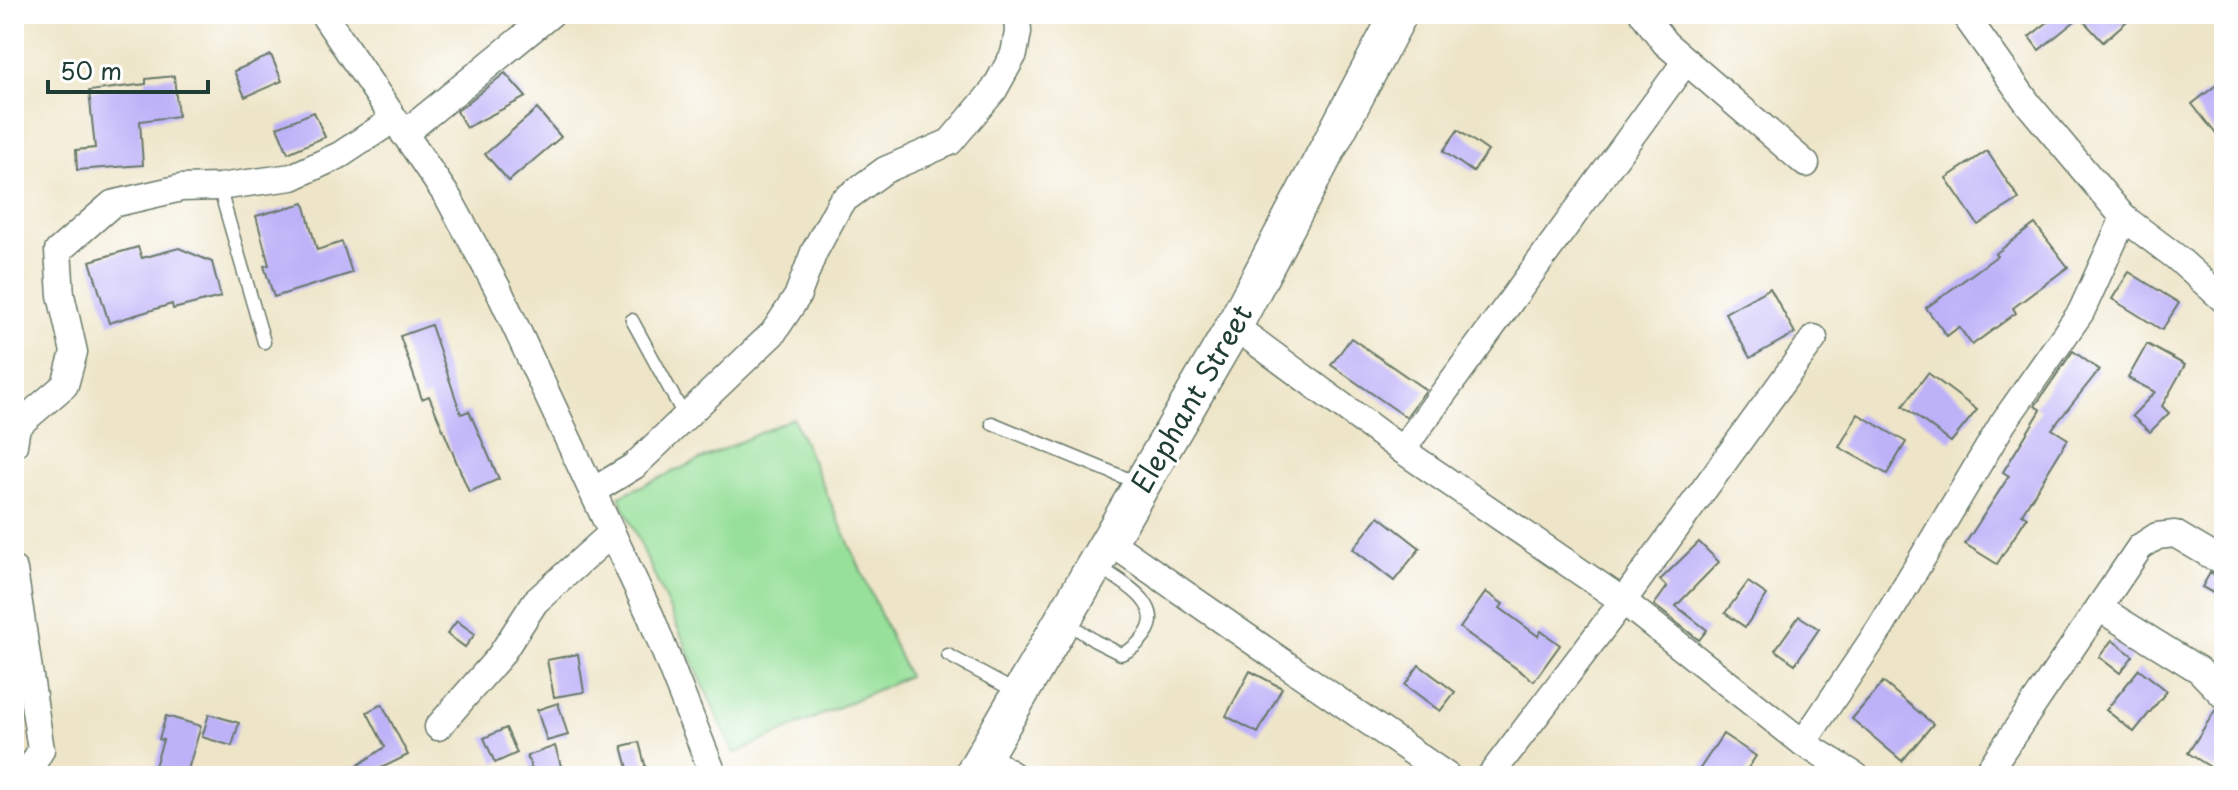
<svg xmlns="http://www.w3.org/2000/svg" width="2238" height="790" font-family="'Playpen Sans',sans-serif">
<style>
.green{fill:#97e09a;stroke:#5b8e67;stroke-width:2}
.building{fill:#bdb1f8}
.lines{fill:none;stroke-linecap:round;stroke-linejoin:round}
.lane-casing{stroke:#677868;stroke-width:15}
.street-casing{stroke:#677868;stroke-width:29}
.secondary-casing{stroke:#677868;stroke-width:39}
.lane{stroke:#fff;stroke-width:12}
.street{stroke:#fff;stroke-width:26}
.secondary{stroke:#fff;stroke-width:36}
.labels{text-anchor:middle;stroke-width:6;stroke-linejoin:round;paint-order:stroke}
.street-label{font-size:28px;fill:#1f3d34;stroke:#fff}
</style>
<rect width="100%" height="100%" fill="#fff"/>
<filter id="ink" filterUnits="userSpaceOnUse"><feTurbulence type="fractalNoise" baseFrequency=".0125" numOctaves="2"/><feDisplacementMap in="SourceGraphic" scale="16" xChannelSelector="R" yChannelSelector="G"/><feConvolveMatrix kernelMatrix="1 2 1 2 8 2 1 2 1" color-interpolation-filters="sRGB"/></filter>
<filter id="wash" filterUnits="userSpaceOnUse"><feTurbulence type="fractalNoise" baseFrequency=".006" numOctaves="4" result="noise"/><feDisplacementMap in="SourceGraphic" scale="32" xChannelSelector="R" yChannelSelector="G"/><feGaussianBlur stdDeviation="1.8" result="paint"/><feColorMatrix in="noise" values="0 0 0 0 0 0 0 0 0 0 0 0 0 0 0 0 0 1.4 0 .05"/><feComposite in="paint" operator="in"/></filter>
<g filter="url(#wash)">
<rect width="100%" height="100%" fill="#eee5c8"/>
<path class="green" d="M 793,418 L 908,676 L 734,754 L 619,496 Z"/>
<g id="blocks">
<g class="building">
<path d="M 2058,14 L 2135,14 L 2103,42 L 2080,17 L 2039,50 L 2029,37 Z"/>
<path d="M 271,55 L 282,81 L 245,97 L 234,71 Z"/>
<path d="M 505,73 L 526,97 L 466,128 L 457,111 Z"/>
<path d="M 174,76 L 178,116 L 140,121 L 143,165 L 77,170 L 76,150 L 95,148 L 89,91 L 146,84 L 146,79 Z"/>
<path d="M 2224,79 L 2224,144 L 2192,104 Z"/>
<path d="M 537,109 L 561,137 L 509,181 L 485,154 Z"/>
<path d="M 314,112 L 325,137 L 288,153 L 277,127 Z"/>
<path d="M 1458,130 L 1488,151 L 1473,172 L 1443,151 Z"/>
<path d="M 1987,151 L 2019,199 L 1978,225 L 1946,178 Z"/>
<path d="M 304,203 L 317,250 L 342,242 L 352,273 L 274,297 L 264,266 L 269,265 L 256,216 Z"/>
<path d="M 2035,224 L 2068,267 L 2013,308 L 2016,313 L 1972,345 L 1959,327 L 1947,336 L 1926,308 L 1997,256 L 1995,254 Z"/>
<path d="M 138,247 L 142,258 L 179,248 L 212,262 L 221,297 L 173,309 L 172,304 L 109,323 L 90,261 Z"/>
<path d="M 2129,272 L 2179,303 L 2162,330 L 2112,299 Z"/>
<path d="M 1770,288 L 1795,333 L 1750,358 L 1725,313 Z"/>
<path d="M 431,325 L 461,414 L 469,411 L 499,479 L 469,492 L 429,396 L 422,399 L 400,336 Z"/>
<path d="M 1351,338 L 1426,390 L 1406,417 L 1331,365 Z"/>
<path d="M 2147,344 L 2185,365 L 2162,406 L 2169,413 L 2150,432 L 2132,416 L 2155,392 L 2128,378 Z"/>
<path d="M 2073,351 L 2099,370 L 2052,429 L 2068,439 L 2022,514 L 2027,517 L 1997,564 L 1965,544 L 2009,476 L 2003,472 L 2041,410 L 2035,406 Z"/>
<path d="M 1928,373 L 1977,410 L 1951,442 L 1903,406 Z"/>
<path d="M 1858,414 L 1906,442 L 1887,474 L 1839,447 Z"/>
<path d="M 1379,516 L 1420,548 L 1394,581 L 1353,549 Z"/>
<path d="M 1699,542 L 1719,562 L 1676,606 L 1707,630 L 1699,640 L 1654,605 L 1667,587 L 1660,580 Z"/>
<path d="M 2210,573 L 2224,579 L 2224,599 L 2202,587 Z"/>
<path d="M 1748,582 L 1767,595 L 1745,627 L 1725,613 Z"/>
<path d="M 1486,592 L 1503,604 L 1500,608 L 1538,636 L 1541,631 L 1560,645 L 1534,681 L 1460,628 Z"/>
<path d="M 1799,616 L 1819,629 L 1795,664 L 1775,650 Z"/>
<path d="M 457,621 L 475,634 L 465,647 L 447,634 Z"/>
<path d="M 2112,640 L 2133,656 L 2120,673 L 2099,657 Z"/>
<path d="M 578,654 L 584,692 L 554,697 L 547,660 Z"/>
<path d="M 1419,665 L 1455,692 L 1440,711 L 1405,685 Z"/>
<path d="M 2139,669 L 2167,691 L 2134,732 L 2106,710 Z"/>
<path d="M 1250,671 L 1282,688 L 1258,733 L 1226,716 Z"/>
<path d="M 1883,682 L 1933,724 L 1902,761 L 1852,719 Z"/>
<path d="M 558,703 L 568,735 L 547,741 L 537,710 Z"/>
<path d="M 382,704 L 408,755 L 365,776 L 342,776 L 385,747 L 367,712 Z"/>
<path d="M 2216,709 L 2224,712 L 2224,756 L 2215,770 L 2188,753 Z"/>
<path d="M 209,714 L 239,723 L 232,746 L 202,737 Z"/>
<path d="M 166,716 L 201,726 L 186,776 L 152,776 L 163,740 L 159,739 Z"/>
<path d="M 506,728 L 517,753 L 495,763 L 484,738 Z"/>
<path d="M 1723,734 L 1756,756 L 1743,776 L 1695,776 Z"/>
<path d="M 639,742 L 648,776 L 630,776 L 622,746 Z"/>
<path d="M 555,746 L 564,776 L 534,776 L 527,756 Z"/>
</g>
</g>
</g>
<g filter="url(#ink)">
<use href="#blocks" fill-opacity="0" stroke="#677868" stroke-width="2"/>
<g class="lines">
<defs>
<g id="lane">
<path d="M 219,187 L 264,342"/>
<path d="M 632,320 L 686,419"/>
<path d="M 992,423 L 1140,484"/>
<path d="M 1067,622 L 1095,641 L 1121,654 C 1133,649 1137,645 1145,635 C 1168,604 1118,580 1098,566"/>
<path d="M 948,655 L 1018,693"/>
</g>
<g id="street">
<path d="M 323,14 L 449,199 L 498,289 L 651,617 L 714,776"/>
<path d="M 1643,14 L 1665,43 L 1806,164"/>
<path d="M 1964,14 L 2029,105 L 2124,218 L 2176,257 L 2224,300"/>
<path d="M 404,134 L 551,14"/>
<path d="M 1234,326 L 1402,450 L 1623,601 L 1803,743 L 1856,776"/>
<path d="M 14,445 L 17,426 L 65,385 L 74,352 L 61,295 L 58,251 L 112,204 L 181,188 L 219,187 L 292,177 L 340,155 L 394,119"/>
<path d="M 1402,450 L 1686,61"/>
<path d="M 593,491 L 634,466 L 773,333 L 797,297 L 814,252 L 841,202 L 885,170 L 950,142 L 994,90 L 1014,54 L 1018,32 L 1017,14"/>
<path d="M 1110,542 L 1447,776"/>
<path d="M 14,570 L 41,750 L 26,776"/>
<path d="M 2099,608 L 2199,670 L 2224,696"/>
<path d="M 438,727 L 500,656 L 535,602 L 612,533"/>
<path d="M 1803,743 L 1881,627 L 2003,423 L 2081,312 L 2124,218"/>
<path d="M 984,756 L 1014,776"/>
<path d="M 1490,776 L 1623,601 L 1814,338"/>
<path d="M 1985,776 L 2140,547 L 2157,536 L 2175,534 L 2224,563"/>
</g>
<path id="secondary" d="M 972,776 L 1234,326 L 1399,14"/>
</defs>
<use href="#lane" class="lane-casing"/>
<use href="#street" class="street-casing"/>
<use href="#secondary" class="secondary-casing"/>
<use href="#lane" class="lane"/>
<use href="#street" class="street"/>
<use href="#secondary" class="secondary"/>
</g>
</g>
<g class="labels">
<g class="street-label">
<text transform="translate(1192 399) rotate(-60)" y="10">Elephant Street</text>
</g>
</g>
<rect width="2238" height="790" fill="none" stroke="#fff" stroke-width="48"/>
<path d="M48 80v12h160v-12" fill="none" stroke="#1f3d34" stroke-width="4"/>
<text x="60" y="80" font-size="24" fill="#1f3d34" stroke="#ffffff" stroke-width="6" paint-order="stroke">50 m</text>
</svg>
